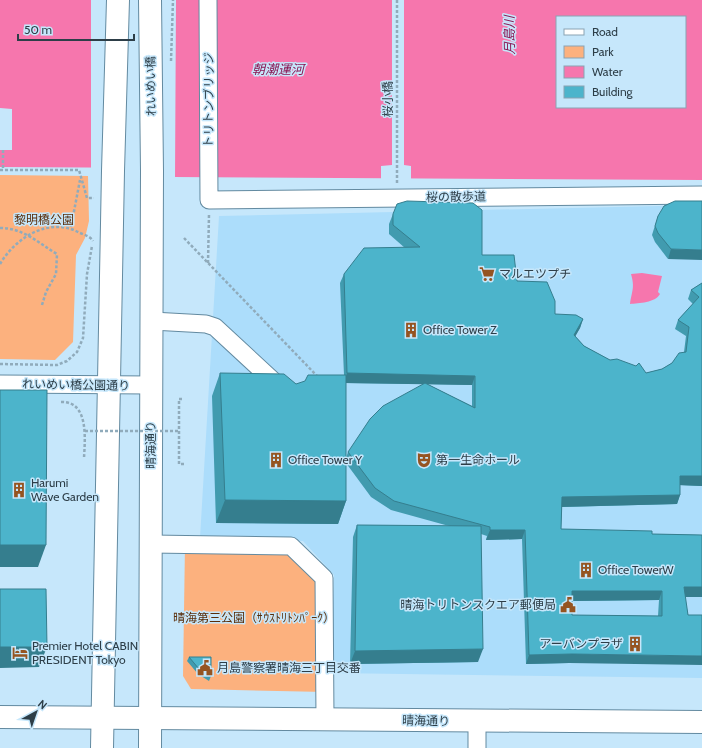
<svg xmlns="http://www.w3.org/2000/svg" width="702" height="748" font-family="Cabin,'Noto Sans JP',sans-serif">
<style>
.built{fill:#acddfb}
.green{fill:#fcb17e}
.water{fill:#f676ad;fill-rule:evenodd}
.pier{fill:#c6e7fb}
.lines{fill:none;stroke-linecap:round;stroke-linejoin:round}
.minor-casing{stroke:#638aa0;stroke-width:19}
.major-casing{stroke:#638aa0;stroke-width:24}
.path{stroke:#90abbb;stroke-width:2.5;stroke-dasharray:3 2;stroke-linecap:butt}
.minor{stroke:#fff;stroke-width:17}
.major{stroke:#fff;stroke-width:22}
.path-bridge{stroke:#90abbb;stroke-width:2.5;stroke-dasharray:3 2;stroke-linecap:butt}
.wall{fill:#419baf;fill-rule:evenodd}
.shaded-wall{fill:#357e8e}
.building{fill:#4cb4cb;stroke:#357e8e;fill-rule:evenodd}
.labels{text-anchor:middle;stroke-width:3;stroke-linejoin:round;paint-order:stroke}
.street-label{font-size:12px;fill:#2d3e48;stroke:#c6e7fb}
.park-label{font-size:12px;fill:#5a2e0a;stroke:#c6e7fb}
.poi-label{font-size:12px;fill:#2d3e48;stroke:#c6e7fb;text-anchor:start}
.water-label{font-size:13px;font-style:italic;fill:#8a1653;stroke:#c6e7fb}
</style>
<rect width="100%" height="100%" fill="#c6e7fb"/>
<path class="built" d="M 702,205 L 702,678 L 331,673 L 334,575 L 303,541 L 200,538 L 219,216 Z"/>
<g class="green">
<path d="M 0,175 L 88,176 L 89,221 L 85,238 L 76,255 L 73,342 L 55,360 L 0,359 Z"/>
<path d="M 185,545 L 291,546 L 324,578 L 325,692 L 191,689 L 183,676 Z"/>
</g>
<g class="water">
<path d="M 0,0 L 702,0 L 702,180 L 174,177 L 174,168 L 0,167 ZM 557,17 L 685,17 L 685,107 L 557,107 Z"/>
<path d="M 642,273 L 662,276 L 658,292 L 660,294 C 655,303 639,303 630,304 C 632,290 635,288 631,274 Z"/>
</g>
<g class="pier">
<path d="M 91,0 L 176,0 L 175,179 L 172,177 L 172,170 L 91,169 Z"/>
<path d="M 392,0 L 404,0 L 404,165 L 411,166 L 411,180 L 381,180 L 381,166 L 392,165 Z"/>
<path d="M 0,108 L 12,109 L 12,150 L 0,150 Z"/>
</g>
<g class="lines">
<defs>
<g id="minor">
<path d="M 208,0 L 209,200 L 702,195"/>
<path d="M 152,321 L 206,324 L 215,327 L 282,389"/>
<path d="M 0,384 L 151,385"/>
<path d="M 151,544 L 291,546 L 324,578 L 325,719"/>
<path d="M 477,748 L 477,722"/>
</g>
<g id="major">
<path d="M 150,0 L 152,171 L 150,748"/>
<path d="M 0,717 L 702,722"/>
<path d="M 102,748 L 113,171 L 118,0"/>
</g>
</defs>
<use href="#minor" class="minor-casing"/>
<use href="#major" class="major-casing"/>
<g class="path">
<path d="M 397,0 L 397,183"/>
<path d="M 171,61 L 173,0"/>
<path d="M 3,150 L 3,170"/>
<path d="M 0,170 L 79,170 L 87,198 L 94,198"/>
<path d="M 71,227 L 80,180"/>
<path d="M 0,228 C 24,228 38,243 57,254 L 56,274 L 46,292 L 42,305"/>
<path d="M 184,238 L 318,377"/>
<path d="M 208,263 L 209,214"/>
<path d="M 0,264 C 16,237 50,216 80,233 C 85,235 91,237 93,241"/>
<path d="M 0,364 L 57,365 L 67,361 L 77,352 L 83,338 L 87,274 L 92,246"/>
<path d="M 61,402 C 89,401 85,439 84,458"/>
<path d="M 184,464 L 179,464 L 179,399 L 184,399"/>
</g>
<use href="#minor" class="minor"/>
<use href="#major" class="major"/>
<path class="path-bridge" d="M 85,431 L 179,431"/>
</g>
<g class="wall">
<path d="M 702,201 L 668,259 L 655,242 L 652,235 L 658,216 Z"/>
<path d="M 393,214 L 482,255 L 517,281 L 555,314 L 583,319 L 580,328 L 575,336 L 584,346 L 610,360 L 646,373 L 662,369 L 672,363 L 684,352 L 686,336 L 675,329 L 678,320 L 693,304 L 688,299 L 691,290 L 702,283 L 702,486 L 680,485 L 680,495 L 677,504 L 562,507 L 561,529 L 652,534 L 702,535 L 702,597 L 685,597 L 688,615 L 569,663 L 526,664 L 522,539 L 486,540 L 487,536 L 481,534 L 478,662 L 350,664 L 353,537 L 357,525 L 449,526 L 391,510 L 371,497 L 346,463 L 346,501 L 338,524 L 216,523 L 212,396 L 220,373 L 296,384 L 344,375 L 340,283 L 344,274 L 405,248 L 389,234 L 389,224 ZM 346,383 L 423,384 L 348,452 L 346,458 ZM 427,384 L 472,385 L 472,406 ZM 659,600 L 658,616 L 572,615 L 572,601 Z"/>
<path d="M 189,657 L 211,676 L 209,681 L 198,674 L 187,661 Z"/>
</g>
<g class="shaded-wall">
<path d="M 671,249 L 702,250 L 702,260 L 668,259 Z"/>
<path d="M 583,319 L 580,328 L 571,344 L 574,335 Z"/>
<path d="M 347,373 L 475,376 L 472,385 L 344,383 Z"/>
<path d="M 680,476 L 702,476 L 702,486 L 677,485 Z"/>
<path d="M 680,495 L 677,504 L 559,507 L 562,497 Z"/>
<path d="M 225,500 L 346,501 L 338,524 L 216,523 Z"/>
<path d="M 490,530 L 525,530 L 522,539 L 486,540 Z"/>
<path d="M 0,545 L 46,545 L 38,567 L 0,567 Z"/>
<path d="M 684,587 L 702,587 L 702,597 L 680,597 Z"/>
<path d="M 572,591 L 662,591 L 659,600 L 568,601 Z"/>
<path d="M 0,647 L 47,647 L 39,667 L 0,668 Z"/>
<path d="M 483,649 L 478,662 L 350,664 L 355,651 Z"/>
<path d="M 572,654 L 702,656 L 702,665 L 569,663 L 526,664 L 529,655 Z"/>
</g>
<g class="building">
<path d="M 407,201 L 473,203 L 482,210 L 482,255 L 514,255 L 517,281 L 547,282 L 555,301 L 555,314 L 576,315 L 583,319 L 574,335 L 584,346 L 610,360 L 617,359 L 636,366 L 639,363 L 646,373 L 662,369 L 672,363 L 679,353 L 686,352 L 689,327 L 678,320 L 699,297 L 691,290 L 702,283 L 702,476 L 680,476 L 680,495 L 562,497 L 561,529 L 652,531 L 652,534 L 702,535 L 702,587 L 684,587 L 688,615 L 702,615 L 702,656 L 572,654 L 529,655 L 525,530 L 490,530 L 490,527 L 394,501 L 375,488 L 348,452 L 370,419 L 383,406 L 425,383 L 475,408 L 475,376 L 347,373 L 344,274 L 364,248 L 420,247 L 393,225 L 393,214 L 397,204 ZM 572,591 L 662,591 L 662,616 L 572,615 Z"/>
<path d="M 675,201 L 702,201 L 702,250 L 671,249 L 658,233 L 655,226 L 658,216 L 664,206 Z"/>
<path d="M 220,373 L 284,374 L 296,384 L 305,381 L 308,375 L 346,375 L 346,501 L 225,500 Z"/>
<path d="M 0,390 L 47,390 L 46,545 L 0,545 Z"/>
<path d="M 357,525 L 481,526 L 483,649 L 355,651 Z"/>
<path d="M 0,589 L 46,589 L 47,647 L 0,647 Z"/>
<path d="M 189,657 L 211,657 L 211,676 L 199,669 Z"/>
</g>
<defs>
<symbol id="supermarket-bare" viewBox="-9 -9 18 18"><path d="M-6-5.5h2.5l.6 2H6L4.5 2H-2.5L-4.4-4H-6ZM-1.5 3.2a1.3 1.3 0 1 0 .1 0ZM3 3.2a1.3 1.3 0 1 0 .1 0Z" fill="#955421" stroke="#c6e7fb" stroke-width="2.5" paint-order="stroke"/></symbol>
<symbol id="building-bare" viewBox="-9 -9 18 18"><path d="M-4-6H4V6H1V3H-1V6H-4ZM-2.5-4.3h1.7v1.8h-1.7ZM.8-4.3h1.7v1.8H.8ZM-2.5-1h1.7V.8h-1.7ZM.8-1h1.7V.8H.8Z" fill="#955421" stroke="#c6e7fb" stroke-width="2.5" paint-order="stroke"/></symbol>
<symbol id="theatre-bare" viewBox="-9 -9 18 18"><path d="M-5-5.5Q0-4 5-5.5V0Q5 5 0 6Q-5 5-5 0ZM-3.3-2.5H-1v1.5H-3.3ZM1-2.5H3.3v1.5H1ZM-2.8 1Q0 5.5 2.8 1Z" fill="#955421" stroke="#c6e7fb" stroke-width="2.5" paint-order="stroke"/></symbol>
<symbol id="civic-bare" viewBox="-9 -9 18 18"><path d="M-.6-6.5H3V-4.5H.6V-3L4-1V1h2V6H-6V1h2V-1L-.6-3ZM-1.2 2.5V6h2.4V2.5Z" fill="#955421" stroke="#c6e7fb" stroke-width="2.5" paint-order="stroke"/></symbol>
<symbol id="hotel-bare" viewBox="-9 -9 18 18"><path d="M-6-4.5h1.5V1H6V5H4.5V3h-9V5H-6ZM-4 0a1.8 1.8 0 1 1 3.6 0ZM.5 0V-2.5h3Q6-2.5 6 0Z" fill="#955421" stroke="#c6e7fb" stroke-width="2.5" paint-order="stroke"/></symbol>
</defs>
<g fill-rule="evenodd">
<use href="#supermarket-bare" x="476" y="263" width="22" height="22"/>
<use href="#building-bare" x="400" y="319" width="22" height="22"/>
<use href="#building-bare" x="265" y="449" width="22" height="22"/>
<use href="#theatre-bare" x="413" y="449" width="22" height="22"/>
<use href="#building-bare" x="8" y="479" width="22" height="22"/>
<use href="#building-bare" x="575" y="559" width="22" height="22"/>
<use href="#civic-bare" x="557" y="594" width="22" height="22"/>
<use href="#building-bare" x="624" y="633" width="22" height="22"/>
<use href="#hotel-bare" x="9" y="642" width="22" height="22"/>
<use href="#civic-bare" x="194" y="657" width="22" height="22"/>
</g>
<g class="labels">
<g class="street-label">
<text transform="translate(151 86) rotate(-91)" y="4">れいめい橋</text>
<text transform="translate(388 99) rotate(-90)" y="4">桜小橋</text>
<text transform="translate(209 100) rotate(-90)" y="4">トリトンブリッジ</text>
<text transform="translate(456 197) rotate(-1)" y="4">桜の散歩道</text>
<text transform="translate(76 385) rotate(1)" y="4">れいめい橋公園通り</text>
<text transform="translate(151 445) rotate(-90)" y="4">晴海通り</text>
<text transform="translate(426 721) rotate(1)" y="4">晴海通り</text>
</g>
<g class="park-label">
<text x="44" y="224">黎明橋公園</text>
<text x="254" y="622">晴海第三公園（ｻｳｽﾄﾘﾄﾝﾊﾟｰｸ）</text>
</g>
<g class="poi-label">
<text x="499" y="278">マルエツプチ</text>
<text x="423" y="334">Office Tower Z</text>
<text x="288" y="464">Office Tower Y</text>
<text x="436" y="464">第一生命ホール</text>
<text x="31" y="487">Harumi<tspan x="31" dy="14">Wave Garden</tspan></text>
<text x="598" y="574">Office TowerW</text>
<text x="556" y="609" text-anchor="end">晴海トリトンスクエア郵便局</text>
<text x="623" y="648" text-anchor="end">アーバンプラザ</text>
<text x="32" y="650">Premier Hotel CABIN<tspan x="32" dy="14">PRESIDENT Tokyo</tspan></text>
<text x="217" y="672">月島警察署晴海三丁目交番</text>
</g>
<g class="water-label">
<text transform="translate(509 35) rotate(-91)" y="5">月島川</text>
<text x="278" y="74">朝潮運河</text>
</g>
</g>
<rect x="556" y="16" width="130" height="92" fill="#c6e7fb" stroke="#89a3b3"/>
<rect x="564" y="29" width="20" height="6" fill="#ffffff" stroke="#89a3b3"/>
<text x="592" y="36" font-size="12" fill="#2d3e48">Road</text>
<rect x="564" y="46" width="20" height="12" fill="#fcb17e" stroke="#89a3b3"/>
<text x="592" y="56" font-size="12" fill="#2d3e48">Park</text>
<rect x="564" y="66" width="20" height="12" fill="#f676ad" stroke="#89a3b3"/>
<text x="592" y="76" font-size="12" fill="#2d3e48">Water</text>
<rect x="564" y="86" width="20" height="12" fill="#4cb4cb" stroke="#89a3b3"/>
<text x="592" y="96" font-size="12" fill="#2d3e48">Building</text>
<g transform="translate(36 712) rotate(40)" stroke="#c6e7fb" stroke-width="3" paint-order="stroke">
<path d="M0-3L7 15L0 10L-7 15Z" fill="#2d3e48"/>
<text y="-6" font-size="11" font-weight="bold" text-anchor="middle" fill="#2d3e48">N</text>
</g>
<path d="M18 34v6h116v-6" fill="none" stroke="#2d3e48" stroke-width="2"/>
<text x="24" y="34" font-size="12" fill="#2d3e48" stroke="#c6e7fb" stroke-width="3" paint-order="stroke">50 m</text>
</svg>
